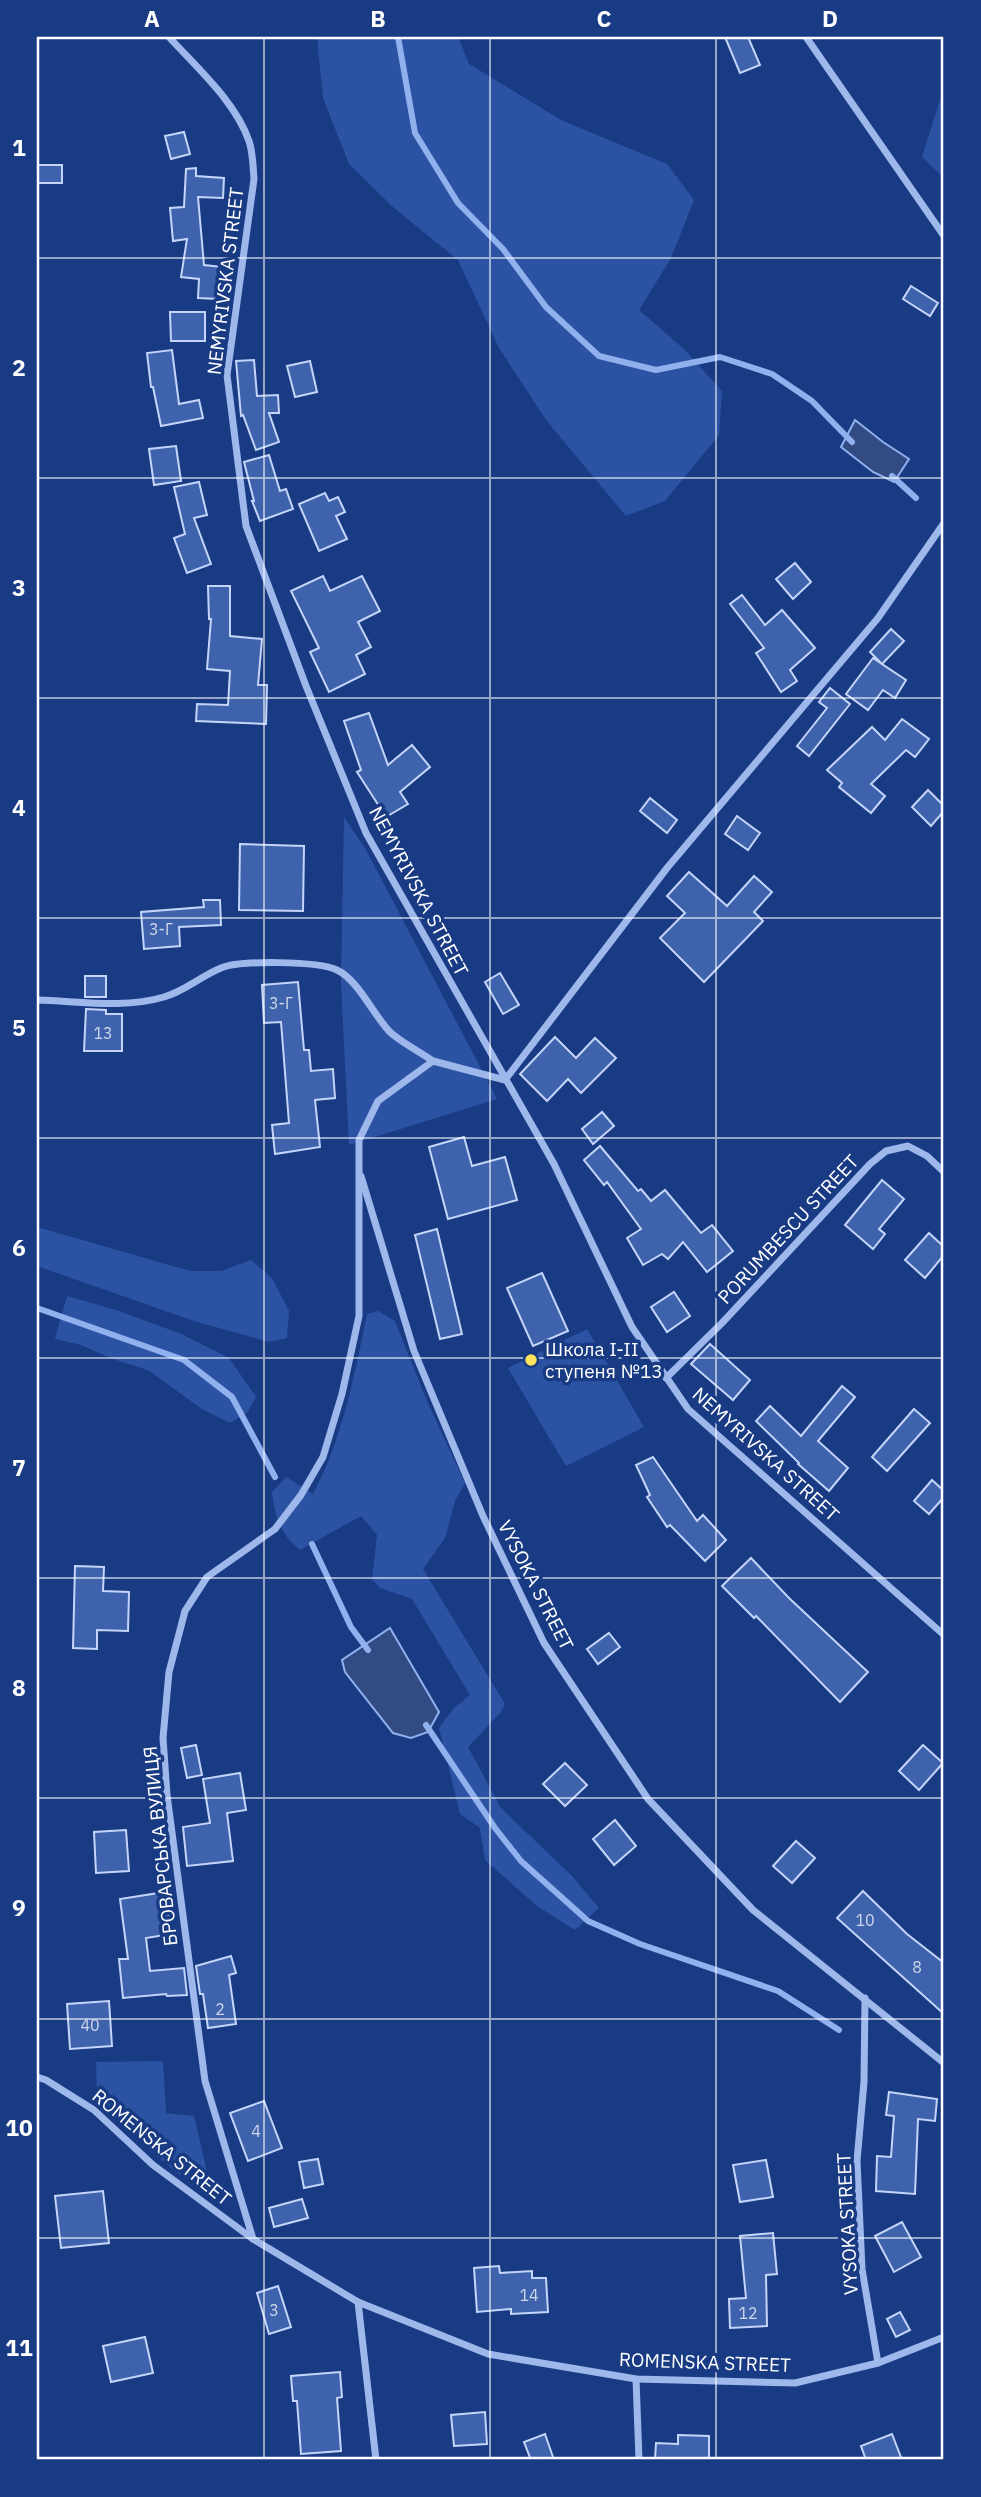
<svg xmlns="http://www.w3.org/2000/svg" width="981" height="2497" font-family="'IBM Plex Sans',sans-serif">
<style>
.green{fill:#2c53a3}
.water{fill:#324b82;stroke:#91b1ee;stroke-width:2}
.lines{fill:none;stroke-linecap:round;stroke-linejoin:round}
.stream{stroke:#91b1ee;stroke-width:6}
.building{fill:#3e62ac;stroke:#c4d5f9;stroke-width:2}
.minor{stroke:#9eb8ec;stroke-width:7}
.grid{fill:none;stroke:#fff;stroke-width:2;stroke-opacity:0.55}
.poi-dot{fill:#ffe35a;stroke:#193b84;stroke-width:2.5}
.labels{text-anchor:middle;stroke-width:7;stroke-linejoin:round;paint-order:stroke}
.number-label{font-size:16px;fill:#cfd8ea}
.street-label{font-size:19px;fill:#fff;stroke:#193b84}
.poi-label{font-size:19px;fill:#fff;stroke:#193b84;text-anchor:start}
.neatline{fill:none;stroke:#fff;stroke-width:2.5}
.grid-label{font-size:23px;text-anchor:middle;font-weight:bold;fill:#fff}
</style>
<rect width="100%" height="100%" fill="#193b84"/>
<g class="green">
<path d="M 317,37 L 458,37 L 469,64 L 561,120 L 667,164 L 694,200 L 671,258 L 639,310 L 685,350 L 722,391 L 719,435 L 665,501 L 626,516 L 546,420 L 499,348 L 458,260 L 394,208 L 349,164 L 323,98 Z"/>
<path d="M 944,87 L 944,178 L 922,157 Z"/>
<path d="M 344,817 L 366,850 L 497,1099 L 349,1145 L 341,982 Z"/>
<path d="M 37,1227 L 190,1271 L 221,1271 L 251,1260 L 272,1278 L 289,1311 L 287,1338 L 269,1342 L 194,1321 L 37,1266 Z"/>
<path d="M 67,1296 L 116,1310 L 179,1333 L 229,1358 L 256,1397 L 248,1412 L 230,1423 L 202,1409 L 148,1370 L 113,1359 L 81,1345 L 55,1339 Z"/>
<path d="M 378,1311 L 395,1321 L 427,1401 L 465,1483 L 455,1501 L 445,1538 L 423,1569 L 505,1704 L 500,1713 L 468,1747 L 501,1808 L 572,1876 L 599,1908 L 575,1930 L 537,1906 L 485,1860 L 480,1828 L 460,1814 L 439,1728 L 453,1709 L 470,1695 L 412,1599 L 380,1588 L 372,1579 L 377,1535 L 361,1516 L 300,1550 C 280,1533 275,1519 272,1492 L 286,1477 L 313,1494 C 343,1437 354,1377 367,1314 Z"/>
<path d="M 587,1329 L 644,1427 L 566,1466 L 508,1368 Z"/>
<path d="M 163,2061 L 166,2113 L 194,2116 L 210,2185 L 205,2189 C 171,2177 124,2122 97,2095 L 96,2062 Z"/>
</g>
<g class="water">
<path d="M 855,420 L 883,442 L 909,459 L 894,482 L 873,472 L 841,447 Z"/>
<path d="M 390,1628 L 439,1712 L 428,1732 L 411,1738 L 393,1733 L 345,1672 L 342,1660 Z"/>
</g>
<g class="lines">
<g class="stream">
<path d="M 398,37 L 415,133 L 458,203 L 503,249 L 546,307 L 599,356 L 656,370 L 720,357 L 772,374 L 812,401 L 852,442"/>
<path d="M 892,476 L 916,498"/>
<path d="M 37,1308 L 184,1360 L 232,1397 L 275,1477"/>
<path d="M 312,1544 L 351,1627 L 368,1650"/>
<path d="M 426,1725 L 495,1828 L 521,1861 L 588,1921 L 640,1944 L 778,1991 L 839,2030"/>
</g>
</g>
<g class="building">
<path d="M 725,37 L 748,37 L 760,65 L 740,73 Z"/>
<path d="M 184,132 L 190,154 L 171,159 L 165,136 Z"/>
<rect x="38" y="165" width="24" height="18"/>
<path d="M 196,168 L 196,176 L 224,178 L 223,198 L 198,197 L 204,265 L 222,267 L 218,299 L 198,298 L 199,279 L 181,277 L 187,239 L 173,241 L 170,208 L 184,207 L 186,169 Z"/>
<path d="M 911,286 L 938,303 L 930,316 L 903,299 Z"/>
<path d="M 170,312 L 205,312 L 205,341 L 171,341 Z"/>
<path d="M 172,350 L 179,404 L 199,400 L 203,418 L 161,426 L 153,387 L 151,387 L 147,353 Z"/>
<path d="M 254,360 L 257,396 L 278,395 L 279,413 L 269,413 L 279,442 L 256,450 L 243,415 L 241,416 L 236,361 Z"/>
<path d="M 310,361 L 317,392 L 295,397 L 287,366 Z"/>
<path d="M 176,446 L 181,481 L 154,485 L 149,449 Z"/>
<path d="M 269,455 L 280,491 L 286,489 L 293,509 L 260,521 L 252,501 L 254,501 L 244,462 Z"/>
<path d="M 199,482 L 207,515 L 194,518 L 211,564 L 187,573 L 174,538 L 185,534 L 174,487 Z"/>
<path d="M 325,493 L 329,501 L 338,497 L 345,512 L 336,516 L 347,539 L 319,551 L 299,504 Z"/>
<path d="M 795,563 L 811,582 L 793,599 L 776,579 Z"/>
<path d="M 323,576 L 330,591 L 362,576 L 380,611 L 358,622 L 371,647 L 356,655 L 365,674 L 329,692 L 310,652 L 319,648 L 291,591 Z"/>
<path d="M 208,586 L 230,586 L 230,636 L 262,639 L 258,685 L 267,685 L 266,724 L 196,721 L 197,704 L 228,705 L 230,671 L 207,669 L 211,619 L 209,619 Z"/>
<path d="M 742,595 L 765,625 L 782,610 L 815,648 L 790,670 L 797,681 L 781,692 L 756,653 L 764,648 L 730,604 Z"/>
<path d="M 891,629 L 904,641 L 882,664 L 906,680 L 895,698 L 883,690 L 868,710 L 846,694 L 873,658 L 882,664 L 870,652 Z"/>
<path d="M 830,688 L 850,704 L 809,756 L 797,746 L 827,708 L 819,702 Z"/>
<path d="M 369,713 L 388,765 L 412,745 L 430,767 L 400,792 L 408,804 L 386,817 L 357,772 L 361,770 L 344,721 Z"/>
<path d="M 902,719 L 929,739 L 915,757 L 906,750 L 871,784 L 885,796 L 871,813 L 839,787 L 842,783 L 827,770 L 872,727 L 885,740 Z"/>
<path d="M 928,790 L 944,806 L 944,811 L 931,826 L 912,807 Z"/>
<path d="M 650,798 L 677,820 L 667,833 L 640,811 Z"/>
<path d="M 737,816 L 760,833 L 748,850 L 725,834 Z"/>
<path d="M 240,844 L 304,846 L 303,911 L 239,910 Z"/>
<path d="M 689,872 L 727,906 L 754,876 L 772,892 L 754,912 L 763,921 L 704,982 L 660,938 L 685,913 L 667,896 Z"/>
<path d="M 203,900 L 220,900 L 221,925 L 179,927 L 180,946 L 144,949 L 141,912 L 204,907 Z"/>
<path d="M 500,973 L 519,1005 L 503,1014 L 485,982 Z"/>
<rect x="85" y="976" width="21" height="21"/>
<path d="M 298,982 L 304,1050 L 309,1050 L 311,1071 L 333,1069 L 335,1098 L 315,1100 L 320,1147 L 275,1154 L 272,1125 L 289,1123 L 281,1022 L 264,1023 L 262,985 Z"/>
<path d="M 86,1009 L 106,1010 L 106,1014 L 122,1014 L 122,1051 L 84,1051 Z"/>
<path d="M 555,1037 L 576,1058 L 595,1038 L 616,1058 L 581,1093 L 568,1079 L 547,1101 L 520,1074 Z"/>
<path d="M 602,1112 L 614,1126 L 593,1144 L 582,1129 Z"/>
<path d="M 464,1137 L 472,1166 L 505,1157 L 517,1200 L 448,1219 L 429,1147 Z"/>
<path d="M 600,1146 L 638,1191 L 641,1189 L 651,1201 L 665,1190 L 701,1233 L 712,1225 L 733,1251 L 707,1272 L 683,1242 L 668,1259 L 662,1254 L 643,1265 L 627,1238 L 641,1229 L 607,1182 L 604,1185 L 584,1160 Z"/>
<path d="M 882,1180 L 904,1199 L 879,1229 L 885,1234 L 873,1249 L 845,1225 Z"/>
<path d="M 437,1229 L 462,1334 L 440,1339 L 415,1235 Z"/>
<path d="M 929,1233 L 944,1247 L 944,1255 L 925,1278 L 905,1260 Z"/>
<path d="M 542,1273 L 568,1331 L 533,1346 L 507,1288 Z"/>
<path d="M 674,1292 L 690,1316 L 667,1332 L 651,1307 Z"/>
<path d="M 710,1344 L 750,1380 L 733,1400 L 691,1364 Z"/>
<path d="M 842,1386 L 855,1397 L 818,1441 L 848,1468 L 829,1491 L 798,1464 L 799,1463 L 756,1421 L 770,1406 L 801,1436 Z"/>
<path d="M 914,1409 L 930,1423 L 887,1471 L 872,1457 Z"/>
<path d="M 653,1457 L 697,1521 L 703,1515 L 726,1540 L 705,1561 L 670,1525 L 667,1527 L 647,1497 L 650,1495 L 636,1465 Z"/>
<path d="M 932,1480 L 944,1491 L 944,1497 L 929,1514 L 914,1501 Z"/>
<path d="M 751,1558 L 789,1598 L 868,1672 L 840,1702 L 756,1616 L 754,1618 L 722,1586 Z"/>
<path d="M 75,1566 L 104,1567 L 103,1591 L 129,1592 L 128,1631 L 97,1630 L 97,1649 L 73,1648 Z"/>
<path d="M 609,1633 L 620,1647 L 598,1664 L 587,1649 Z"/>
<path d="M 196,1745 L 202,1775 L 187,1778 L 181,1748 Z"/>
<path d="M 923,1745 L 943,1763 L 919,1790 L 899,1771 Z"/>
<path d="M 565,1763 L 587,1785 L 565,1806 L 543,1784 Z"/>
<path d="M 240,1773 L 246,1810 L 227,1813 L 233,1861 L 187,1866 L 183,1827 L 210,1823 L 203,1779 Z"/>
<path d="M 615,1820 L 636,1846 L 614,1865 L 593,1839 Z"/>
<path d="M 126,1830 L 129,1871 L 96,1873 L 94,1832 Z"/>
<path d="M 796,1841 L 815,1858 L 792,1883 L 773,1866 Z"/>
<path d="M 863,1891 L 907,1934 L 944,1963 L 944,2014 L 837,1918 Z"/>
<path d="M 165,1892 L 171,1934 L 146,1938 L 150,1971 L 184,1968 L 187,1995 L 167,1996 L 166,1994 L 123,1998 L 119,1959 L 128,1959 L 120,1899 Z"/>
<path d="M 231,1956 L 236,1973 L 229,1975 L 236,2024 L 208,2028 L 203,1994 L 200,1994 L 196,1966 Z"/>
<path d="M 109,2001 L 112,2046 L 70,2049 L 67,2004 Z"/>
<path d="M 889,2092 L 937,2099 L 935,2121 L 918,2119 L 915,2194 L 876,2191 L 877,2156 L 891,2157 L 894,2116 L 886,2115 Z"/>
<path d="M 264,2101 L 282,2148 L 248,2161 L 230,2113 Z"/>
<path d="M 318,2159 L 323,2184 L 304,2188 L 299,2162 Z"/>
<path d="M 766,2160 L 773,2197 L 740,2202 L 733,2165 Z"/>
<path d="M 103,2191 L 109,2243 L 61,2248 L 55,2196 Z"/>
<path d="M 302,2199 L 308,2218 L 274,2227 L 269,2208 Z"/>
<path d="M 902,2222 L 921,2257 L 894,2272 L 875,2236 Z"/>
<path d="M 773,2233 L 777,2274 L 766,2275 L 767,2326 L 730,2328 L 729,2299 L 746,2298 L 740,2236 Z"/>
<path d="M 499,2266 L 500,2273 L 532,2271 L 532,2278 L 546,2278 L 548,2312 L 511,2314 L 511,2309 L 477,2312 L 474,2268 Z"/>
<path d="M 278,2286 L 291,2327 L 269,2334 L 257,2293 Z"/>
<path d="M 900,2312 L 910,2330 L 896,2337 L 887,2319 Z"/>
<path d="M 145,2337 L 153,2373 L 111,2382 L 103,2346 Z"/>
<path d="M 340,2372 L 342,2397 L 337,2398 L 341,2451 L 301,2454 L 297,2401 L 293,2401 L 291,2376 Z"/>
<path d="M 485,2412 L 487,2444 L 454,2446 L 451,2415 Z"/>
<path d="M 545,2434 L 554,2460 L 531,2460 L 524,2442 Z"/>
<path d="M 892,2434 L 902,2460 L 866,2460 L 861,2446 Z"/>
<path d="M 678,2435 L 709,2436 L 709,2460 L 655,2460 L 656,2443 L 678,2444 Z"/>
</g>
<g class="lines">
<g class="minor">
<path d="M 169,37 C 197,68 235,101 249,141 C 253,153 253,166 254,179 L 227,375 L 246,526 L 306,686 L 366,833 L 554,1164 L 632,1327 L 688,1409 L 944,1635"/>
<path d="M 806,37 L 944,236"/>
<path d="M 37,1000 C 78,1001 124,1009 164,997 C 185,991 201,976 221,968 C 240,960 318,961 337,970 C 358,980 373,1014 389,1031 C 400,1042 419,1051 433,1061"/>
<path d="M 361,1176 L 414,1351 L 483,1516 L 544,1643 L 648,1799 L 753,1910 L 944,2063"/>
<path d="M 666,1378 L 722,1323 L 870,1164 L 886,1151 L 908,1146 L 927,1156 L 944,1172"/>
<path d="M 865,1998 L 864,2082 L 857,2161 L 862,2269 L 878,2363"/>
<path d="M 37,2077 L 46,2080 L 94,2110 L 153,2165 L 253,2239 L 358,2302 L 488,2354 L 636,2379 L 795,2383 L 878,2363 L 944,2337"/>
<path d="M 253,2239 L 205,2081 L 167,1795 L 163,1738 L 169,1672 L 185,1611 L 207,1577 L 275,1529 L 301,1495 L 323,1457 L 342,1394 L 359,1316 L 359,1140 L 378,1101 L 433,1061 L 505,1080 L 667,868 L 878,618 L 944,523"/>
<path d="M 358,2302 L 376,2460"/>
<path d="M 636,2379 L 639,2460"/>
</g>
</g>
<path class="grid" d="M 264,37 L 264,2460M 490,37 L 490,2460M 716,37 L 716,2460M 37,258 L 944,258M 37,478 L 944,478M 37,698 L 944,698M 37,918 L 944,918M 37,1138 L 944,1138M 37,1358 L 944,1358M 37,1578 L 944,1578M 37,1798 L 944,1798M 37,2019 L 944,2019M 37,2238 L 944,2238"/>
<circle class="poi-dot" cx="531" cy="1360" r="7"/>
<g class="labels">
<g class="number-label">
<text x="161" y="935">3-Г</text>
<text x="281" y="1009">3-Г</text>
<text x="103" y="1039">13</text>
<text x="865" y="1926">10</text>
<text x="917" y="1973">8</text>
<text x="220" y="2015">2</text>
<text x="90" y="2031">40</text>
<text x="256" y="2137">4</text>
<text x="529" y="2301">14</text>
<text x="274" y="2316">3</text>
<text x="748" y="2319">12</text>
</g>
<g class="street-label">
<text transform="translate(225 281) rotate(-83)" y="7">NEMYRIVSKA STREET</text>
<text transform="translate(419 891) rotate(62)" y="7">NEMYRIVSKA STREET</text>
<text transform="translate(788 1229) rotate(-47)" y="7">PORUMBESCU STREET</text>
<text transform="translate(766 1454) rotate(42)" y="7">NEMYRIVSKA STREET</text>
<text transform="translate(536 1585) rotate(63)" y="7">VYSOKA STREET</text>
<text transform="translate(160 1846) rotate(-96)" y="7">БРОВАРСЬКА ВУЛИЦЯ</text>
<text transform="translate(162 2147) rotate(39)" y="7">ROMENSKA STREET</text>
<text transform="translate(847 2224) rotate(-93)" y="7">VYSOKA STREET</text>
<text transform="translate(705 2362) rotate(2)" y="7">ROMENSKA STREET</text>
</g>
<g class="poi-label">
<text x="545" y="1356">Школа I-II<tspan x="545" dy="22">ступеня №13</tspan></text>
</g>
</g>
<rect width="981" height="2497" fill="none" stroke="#193b84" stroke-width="77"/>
<rect x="38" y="38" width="904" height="2420" class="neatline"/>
<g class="grid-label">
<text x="152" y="27">A</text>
<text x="378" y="27">B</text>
<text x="604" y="27">C</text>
<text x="830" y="27">D</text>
<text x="19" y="156">1</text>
<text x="19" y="376">2</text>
<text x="19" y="596">3</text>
<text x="19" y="816">4</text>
<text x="19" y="1036">5</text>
<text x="19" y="1256">6</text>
<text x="19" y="1476">7</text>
<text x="19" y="1696">8</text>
<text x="19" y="1916">9</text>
<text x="19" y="2136">10</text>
<text x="19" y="2356">11</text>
</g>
</svg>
